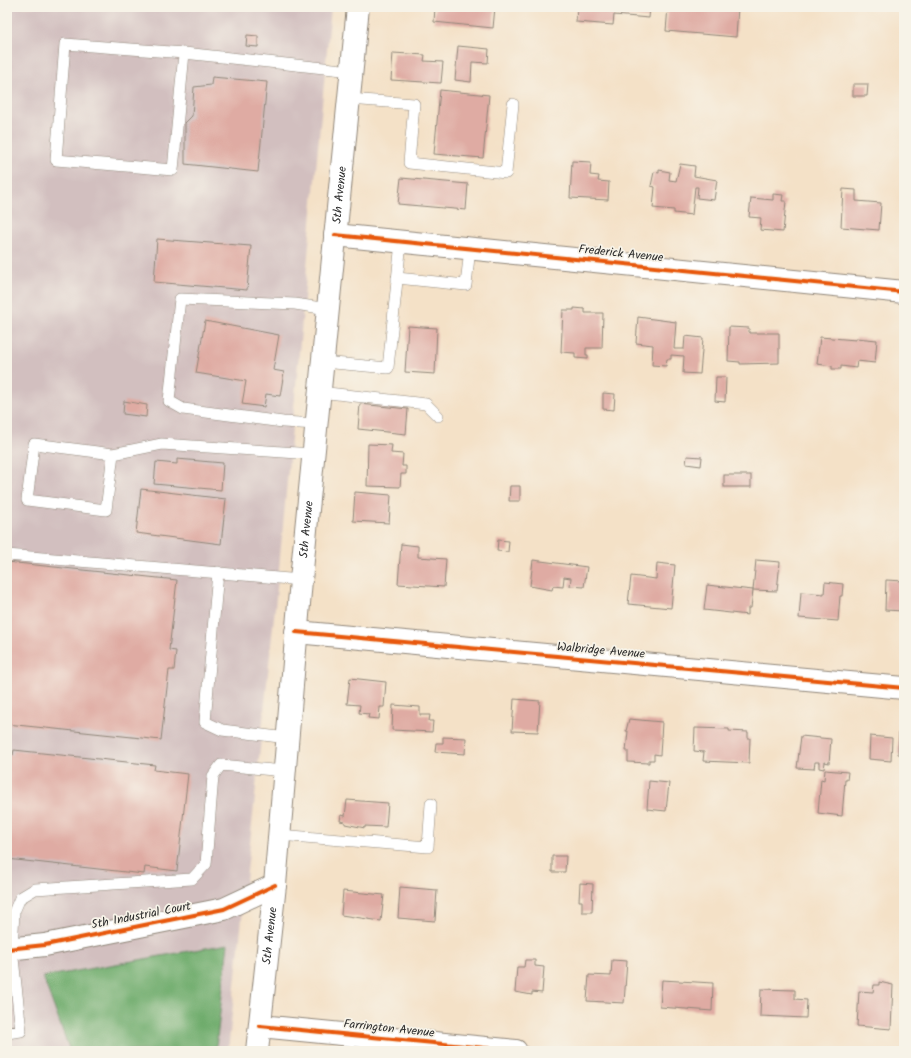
<svg xmlns="http://www.w3.org/2000/svg" width="911" height="1058" font-family="Kalam,sans-serif">
<style>
.industrial{fill:#d2bfbf}
.forest{fill:#6eac6c;stroke:#4c6c4c}
.building{fill:#dfaba3}
.lines{fill:none;stroke-linecap:round;stroke-linejoin:round}
.service-casing{stroke:#908679;stroke-width:12}
.minor-casing{stroke:#908679;stroke-width:24}
.secondary-casing{stroke:#908679;stroke-width:24}
.service{stroke:#fff;stroke-width:11}
.minor{stroke:#fff;stroke-width:22}
.secondary{stroke:#fff;stroke-width:22}
.cycleway-casing{stroke:#f7f3e8;stroke-width:6}
.cycleway{stroke:#e8590c;stroke-width:4}
.labels{text-anchor:middle;stroke-width:3.5;stroke-linejoin:round;paint-order:stroke}
.street-label{font-size:12px;fill:#2b2b2b;stroke:#f7f3e8}
</style>
<rect width="100%" height="100%" fill="#f7f3e8"/>
<filter id="ink" filterUnits="userSpaceOnUse"><feTurbulence type="fractalNoise" baseFrequency=".025" numOctaves="2"/><feDisplacementMap in="SourceGraphic" scale="8" xChannelSelector="R" yChannelSelector="G"/><feConvolveMatrix kernelMatrix="1 2 1 2 8 2 1 2 1" color-interpolation-filters="sRGB"/></filter>
<filter id="wash" filterUnits="userSpaceOnUse"><feTurbulence type="fractalNoise" baseFrequency=".012" numOctaves="4" result="noise"/><feDisplacementMap in="SourceGraphic" scale="16" xChannelSelector="R" yChannelSelector="G"/><feGaussianBlur stdDeviation="0.9" result="paint"/><feColorMatrix in="noise" values="0 0 0 0 0 0 0 0 0 0 0 0 0 0 0 0 0 1.4 0 .05"/><feComposite in="paint" operator="in"/></filter>
<g filter="url(#wash)">
<rect width="100%" height="100%" fill="#f4e1c7"/>
<path class="industrial" d="M 7,7 L 331,7 L 278,579 L 228,1051 L 7,1051 Z"/>
<path class="forest" d="M 228,944 L 216,1047 L 212,1051 L 70,1051 L 43,977 Z"/>
<g id="blocks">
<g class="building">
<path d="M 435,7 L 495,7 L 493,28 L 434,22 Z"/>
<path d="M 577,7 L 650,7 L 649,18 L 614,15 L 613,25 L 576,22 Z"/>
<path d="M 668,7 L 738,7 L 736,37 L 666,31 Z"/>
<path d="M 247,35 L 258,36 L 258,47 L 246,46 Z"/>
<path d="M 458,46 L 489,49 L 488,63 L 472,62 L 471,82 L 455,80 Z"/>
<path d="M 393,53 L 425,55 L 424,61 L 443,62 L 441,83 L 391,80 Z"/>
<path d="M 212,77 L 267,82 L 258,172 L 185,164 L 185,123 L 192,116 L 194,87 L 211,85 Z"/>
<path d="M 853,84 L 868,84 L 867,96 L 853,96 Z"/>
<path d="M 440,90 L 489,95 L 483,158 L 434,154 Z"/>
<path d="M 572,161 L 591,162 L 590,175 L 599,176 L 598,181 L 609,182 L 608,200 L 570,198 Z"/>
<path d="M 680,164 L 695,166 L 694,176 L 717,180 L 714,200 L 697,198 L 698,187 L 695,187 L 692,215 L 674,213 L 674,210 L 653,208 L 655,187 L 651,186 L 654,172 L 659,173 L 659,170 L 670,172 L 669,180 L 676,181 Z"/>
<path d="M 401,178 L 468,184 L 466,210 L 398,204 Z"/>
<path d="M 843,189 L 856,190 L 856,201 L 881,203 L 879,230 L 841,227 Z"/>
<path d="M 773,194 L 783,195 L 782,201 L 786,201 L 783,232 L 760,230 L 761,218 L 749,217 L 751,198 L 773,200 Z"/>
<path d="M 157,239 L 251,246 L 247,290 L 154,282 Z"/>
<path d="M 574,308 L 585,309 L 585,313 L 603,313 L 602,348 L 586,348 L 586,355 L 588,355 L 588,359 L 575,358 L 575,353 L 561,352 L 563,310 L 574,310 Z"/>
<path d="M 638,317 L 676,322 L 674,349 L 684,349 L 685,336 L 703,338 L 700,374 L 683,373 L 684,356 L 671,355 L 671,359 L 667,359 L 666,366 L 652,365 L 653,345 L 636,343 Z"/>
<path d="M 205,321 L 279,335 L 273,370 L 284,372 L 280,396 L 266,394 L 264,407 L 242,404 L 246,381 L 196,373 Z"/>
<path d="M 408,326 L 437,328 L 435,374 L 405,372 Z"/>
<path d="M 729,327 L 749,328 L 749,333 L 779,333 L 779,363 L 740,364 L 740,362 L 728,361 Z"/>
<path d="M 820,337 L 856,340 L 856,338 L 877,340 L 875,363 L 857,361 L 856,368 L 841,366 L 841,369 L 832,369 L 832,366 L 817,364 Z"/>
<path d="M 716,377 L 726,377 L 725,402 L 715,401 Z"/>
<path d="M 603,393 L 615,394 L 614,410 L 603,409 Z"/>
<path d="M 124,401 L 147,405 L 146,417 L 123,414 Z"/>
<path d="M 360,404 L 408,409 L 406,434 L 358,429 Z"/>
<path d="M 368,444 L 392,445 L 391,453 L 403,454 L 402,466 L 406,466 L 406,474 L 401,474 L 400,487 L 367,486 Z"/>
<path d="M 687,456 L 702,457 L 701,466 L 686,464 Z"/>
<path d="M 177,459 L 223,463 L 221,490 L 154,484 L 156,462 L 177,464 Z"/>
<rect x="724" y="475" width="27" height="12"/>
<path d="M 510,486 L 520,486 L 520,501 L 509,501 Z"/>
<path d="M 141,489 L 226,499 L 221,544 L 136,533 Z"/>
<path d="M 355,492 L 391,495 L 389,523 L 353,521 Z"/>
<path d="M 498,540 L 509,541 L 508,552 L 497,551 Z"/>
<path d="M 401,544 L 418,546 L 418,557 L 446,559 L 444,587 L 398,584 Z"/>
<path d="M 533,560 L 587,567 L 584,587 L 570,586 L 571,578 L 564,577 L 563,587 L 553,586 L 552,590 L 530,586 Z"/>
<path d="M 756,560 L 780,562 L 777,591 L 753,590 Z"/>
<path d="M 7,562 L 177,580 L 169,650 L 176,651 L 174,670 L 169,670 L 161,740 L 7,724 Z"/>
<path d="M 657,563 L 675,565 L 671,608 L 628,604 L 631,576 L 656,579 Z"/>
<path d="M 886,580 L 904,581 L 904,611 L 885,610 Z"/>
<path d="M 825,582 L 843,584 L 842,596 L 840,596 L 838,621 L 799,618 L 801,592 L 824,594 Z"/>
<path d="M 707,585 L 753,590 L 751,608 L 748,608 L 748,615 L 704,610 Z"/>
<path d="M 350,678 L 386,682 L 384,707 L 380,707 L 379,719 L 368,718 L 369,714 L 359,713 L 360,705 L 347,704 Z"/>
<path d="M 514,699 L 540,701 L 538,732 L 512,731 Z"/>
<path d="M 393,705 L 420,707 L 420,715 L 430,715 L 429,721 L 433,721 L 432,732 L 392,730 Z"/>
<path d="M 629,719 L 662,722 L 660,755 L 654,754 L 654,760 L 649,760 L 649,763 L 628,762 L 628,751 L 626,751 L 628,731 L 626,731 Z"/>
<path d="M 695,728 L 729,729 L 729,731 L 748,732 L 748,738 L 750,738 L 749,763 L 703,761 L 704,752 L 694,751 Z"/>
<path d="M 899,730 L 904,730 L 904,754 L 898,754 Z"/>
<path d="M 801,736 L 831,739 L 829,763 L 825,762 L 824,769 L 819,768 L 819,762 L 815,762 L 814,769 L 797,768 Z"/>
<path d="M 870,736 L 892,738 L 891,761 L 869,759 Z"/>
<path d="M 443,737 L 466,738 L 465,754 L 435,752 L 436,743 L 443,743 Z"/>
<path d="M 14,750 L 155,765 L 154,770 L 188,774 L 177,871 L 145,867 L 144,874 L 7,859 L 7,754 L 13,755 Z"/>
<path d="M 825,770 L 848,772 L 847,780 L 845,780 L 842,816 L 818,813 L 821,779 L 824,780 Z"/>
<path d="M 649,781 L 669,783 L 666,811 L 647,809 Z"/>
<path d="M 347,800 L 388,803 L 386,827 L 365,826 L 365,828 L 345,824 L 345,822 L 340,821 L 341,815 L 345,816 Z"/>
<path d="M 552,856 L 566,856 L 565,872 L 552,872 Z"/>
<path d="M 580,883 L 593,884 L 592,912 L 582,912 L 582,901 L 579,901 Z"/>
<path d="M 400,887 L 437,890 L 435,921 L 398,918 Z"/>
<path d="M 343,891 L 384,895 L 381,921 L 341,915 Z"/>
<path d="M 525,960 L 535,960 L 535,966 L 544,967 L 542,993 L 532,992 L 532,995 L 515,992 L 517,967 L 524,967 Z"/>
<path d="M 612,960 L 627,961 L 624,1003 L 587,1001 L 589,975 L 611,976 Z"/>
<path d="M 662,980 L 713,983 L 712,1011 L 660,1007 Z"/>
<path d="M 879,982 L 893,985 L 891,1029 L 857,1026 L 859,991 L 873,992 L 874,985 L 879,985 Z"/>
<path d="M 761,989 L 795,990 L 795,999 L 807,1000 L 806,1018 L 760,1016 Z"/>
</g>
</g>
</g>
<g filter="url(#ink)">
<use href="#blocks" fill-opacity="0" stroke="#908679" stroke-width="1"/>
<g class="lines">
<defs>
<g id="service">
<path d="M 184,53 L 173,170 L 56,160 L 65,44 L 184,53 L 352,71"/>
<path d="M 349,99 L 414,104 L 409,163 L 506,173 L 513,104"/>
<path d="M 397,278 L 466,285 L 470,248"/>
<path d="M 323,362 L 388,368 L 401,242"/>
<path d="M 319,392 L 426,404 L 438,416"/>
<path d="M 316,424 L 283,422 L 183,409 L 169,401 L 180,299 L 295,304 L 328,309"/>
<path d="M 113,454 L 106,510 L 27,500 L 34,444 L 113,454 L 162,444 L 313,454"/>
<path d="M 7,555 L 301,580"/>
<path d="M 218,572 L 205,722 L 222,730 L 287,738"/>
<path d="M 279,835 L 428,847 L 431,804"/>
<path d="M 7,1033 L 21,1031 L 12,949 L 14,912 L 20,898 L 35,889 L 192,879 L 206,864 L 213,776 L 221,765 L 284,771"/>
</g>
<g id="minor">
<path d="M 335,235 L 904,292"/>
<path d="M 296,632 L 904,688"/>
<path d="M 7,949 L 45,945 L 224,909 L 275,885"/>
<path d="M 260,1026 L 516,1051"/>
</g>
<g id="secondary">
<path id="s1" d="M 257,1051 L 275,885 L 301,580 L 358,7"/>
</g>
</defs>
<use href="#service" class="service-casing"/>
<use href="#minor" class="minor-casing"/>
<use href="#secondary" class="secondary-casing"/>
<use href="#service" class="service"/>
<use href="#minor" class="minor"/>
<use href="#secondary" class="secondary"/>
<defs>
<g id="cycleway">
<path d="M 335,235 L 904,292"/>
<path d="M 296,632 L 904,688"/>
<path d="M 7,949 L 45,945 L 224,909 L 275,885"/>
<path d="M 260,1026 L 516,1051"/>
</g>
</defs>
<use href="#cycleway" class="cycleway-casing"/>
<use href="#cycleway" class="cycleway"/>
</g>
</g>
<g class="labels">
<g class="street-label">
<text dy="4" stroke="none"><textPath href="#s1" startOffset="860">5th Avenue</textPath></text>
<text transform="translate(621 253) rotate(6)" y="4">Frederick Avenue</text>
<text dy="4" stroke="none"><textPath href="#s1" startOffset="524">5th Avenue</textPath></text>
<text transform="translate(601 650) rotate(5)" y="4">Walbridge Avenue</text>
<text transform="translate(141 915) rotate(-11)" y="4">5th Industrial Court</text>
<text dy="4" stroke="none"><textPath href="#s1" startOffset="116">5th Avenue</textPath></text>
<text transform="translate(389 1028) rotate(6)" y="4">Farrington Avenue</text>
</g>
</g>
<rect width="911" height="1058" fill="none" stroke="#f7f3e8" stroke-width="24"/>
</svg>
